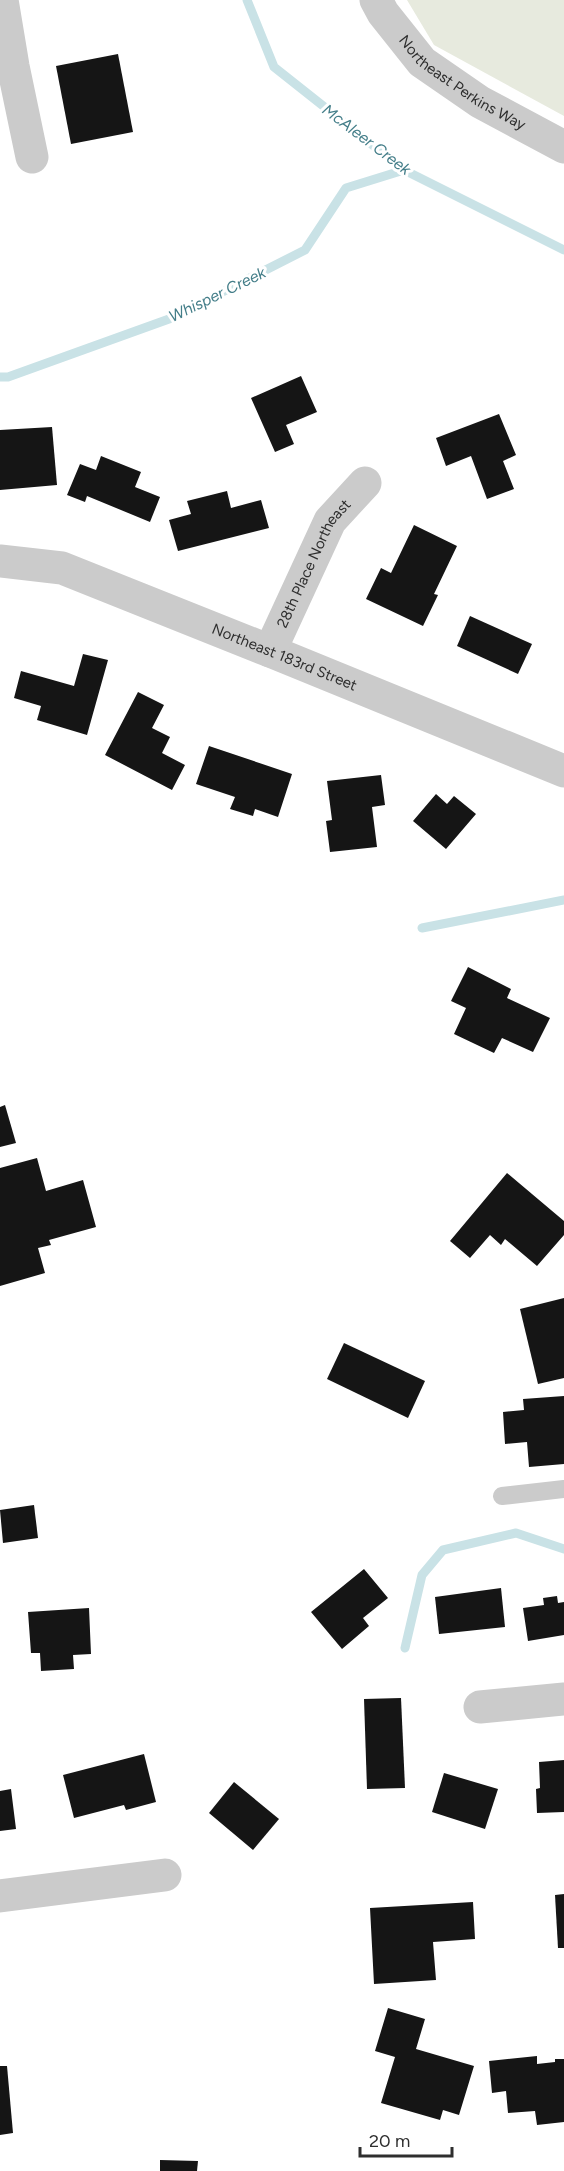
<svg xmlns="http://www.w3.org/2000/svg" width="564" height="2171" font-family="Figtree,sans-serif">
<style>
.green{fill:#e7eade}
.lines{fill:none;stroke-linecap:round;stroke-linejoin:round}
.stream{stroke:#c9e2e6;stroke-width:9}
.building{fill:#151515}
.service{stroke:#cbcbcb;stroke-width:18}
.minor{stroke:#cbcbcb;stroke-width:33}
.tertiary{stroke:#cbcbcb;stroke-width:33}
.labels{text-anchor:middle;stroke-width:6;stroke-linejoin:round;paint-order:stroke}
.street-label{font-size:15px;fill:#2e2e2e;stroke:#fff}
.water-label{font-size:16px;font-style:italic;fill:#447e89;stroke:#fff}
</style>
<rect width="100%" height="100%" fill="#fff"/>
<path class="green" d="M 407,0 L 564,0 L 564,116 L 434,45 Z"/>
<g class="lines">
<g class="stream">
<path d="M 247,0 L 274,67 L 404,170 L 564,250"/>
<path d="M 0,377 L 8,377 L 169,319 L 305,250 L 346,188 L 404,170"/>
<path d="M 422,928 L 564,900"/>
<path d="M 405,1648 L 422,1575 L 443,1550 L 516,1533 L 564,1549"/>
</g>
</g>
<g class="building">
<path d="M 118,54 L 133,132 L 71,144 L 56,66 Z"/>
<path d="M 301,376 L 317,412 L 286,425 L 294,444 L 275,452 L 251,398 Z"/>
<path d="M 499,414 L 516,455 L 503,461 L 514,489 L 487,499 L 471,456 L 446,466 L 436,438 Z"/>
<path d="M 52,427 L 57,485 L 0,490 L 0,430 Z"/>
<path d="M 101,456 L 141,472 L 135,487 L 160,497 L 150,522 L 87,496 L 85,502 L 67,495 L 80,464 L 96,470 Z"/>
<path d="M 227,491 L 231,508 L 261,500 L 269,528 L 178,551 L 169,520 L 191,514 L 187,501 Z"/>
<path d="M 414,525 L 457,546 L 434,594 L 438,595 L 423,626 L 366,599 L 381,568 L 391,573 Z"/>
<path d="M 470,616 L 532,644 L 518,674 L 457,646 Z"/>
<path d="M 83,654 L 108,660 L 87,735 L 37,720 L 41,706 L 14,698 L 21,671 L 74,686 Z"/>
<path d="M 138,692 L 164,705 L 152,728 L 170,737 L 162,753 L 185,765 L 172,790 L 105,755 Z"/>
<path d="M 209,746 L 292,774 L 278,817 L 255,809 L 253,816 L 230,809 L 235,797 L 196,784 Z"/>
<path d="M 381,775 L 385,805 L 372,807 L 377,847 L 330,852 L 326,821 L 332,820 L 327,781 Z"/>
<path d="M 436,794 L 447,804 L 454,796 L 476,814 L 446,849 L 413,821 Z"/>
<path d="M 468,967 L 511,989 L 507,998 L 550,1018 L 533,1052 L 502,1038 L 494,1053 L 454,1034 L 466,1008 L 451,1001 Z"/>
<path d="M 5,1105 L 16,1143 L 0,1147 L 0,1107 Z"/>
<path d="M 37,1158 L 46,1191 L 83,1180 L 96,1227 L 49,1240 L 51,1245 L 38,1248 L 45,1273 L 0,1286 L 0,1168 Z"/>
<path d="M 507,1173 L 564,1221 L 564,1235 L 537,1266 L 505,1239 L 501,1245 L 490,1235 L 470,1258 L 450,1241 Z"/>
<path d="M 564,1298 L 564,1378 L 538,1384 L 520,1309 Z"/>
<path d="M 344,1343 L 425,1381 L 408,1418 L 327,1379 Z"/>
<path d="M 564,1396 L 564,1464 L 529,1467 L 527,1442 L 505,1444 L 503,1412 L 524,1410 L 523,1399 Z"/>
<path d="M 34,1505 L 38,1538 L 3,1543 L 0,1510 Z"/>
<path d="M 364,1569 L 388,1598 L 363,1618 L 369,1626 L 342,1649 L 311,1612 Z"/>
<path d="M 501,1588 L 505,1627 L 439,1634 L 435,1597 Z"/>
<path d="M 557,1596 L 558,1603 L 564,1602 L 564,1635 L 528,1641 L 523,1608 L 544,1605 L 543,1598 Z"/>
<path d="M 89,1608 L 91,1654 L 73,1655 L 74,1669 L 41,1671 L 40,1653 L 31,1653 L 28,1612 Z"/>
<path d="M 401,1698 L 405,1788 L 367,1789 L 364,1699 Z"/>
<path d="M 144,1754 L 156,1802 L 126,1810 L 124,1805 L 74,1818 L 63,1775 Z"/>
<path d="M 564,1760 L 564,1812 L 537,1813 L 536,1789 L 540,1788 L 539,1762 Z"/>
<path d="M 444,1773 L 498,1789 L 485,1829 L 432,1812 Z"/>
<path d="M 234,1782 L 279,1819 L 253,1850 L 209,1813 Z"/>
<path d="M 11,1789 L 16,1829 L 0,1831 L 0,1791 Z"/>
<path d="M 564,1894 L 564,1948 L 558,1948 L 555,1895 Z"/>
<path d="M 473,1902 L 475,1939 L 433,1942 L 436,1980 L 374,1984 L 370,1908 Z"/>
<path d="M 388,2008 L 425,2019 L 416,2049 L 474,2066 L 459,2115 L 443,2110 L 440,2120 L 381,2103 L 395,2057 L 375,2051 Z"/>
<path d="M 537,2056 L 537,2064 L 555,2062 L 555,2059 L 564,2059 L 564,2122 L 537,2125 L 535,2111 L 508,2113 L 506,2091 L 492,2093 L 489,2061 Z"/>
<path d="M 0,2066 L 7,2066 L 13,2133 L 0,2135 Z"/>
<path d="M 160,2160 L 198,2161 L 197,2171 L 160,2171 Z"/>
</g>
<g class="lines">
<path class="service" d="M 502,1496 L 564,1489"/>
<g class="minor">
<path d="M 2,0 L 13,66 L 32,157"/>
<path id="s1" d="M 0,561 L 62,568 L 270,651 L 564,771"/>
<path id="s2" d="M 270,651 L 330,521 L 365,483"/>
<path d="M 480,1707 L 564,1699"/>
<path d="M 0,1896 L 165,1875"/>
</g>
<path class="tertiary" id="s3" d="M 376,0 L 383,13 L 422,62 L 480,102 L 564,147"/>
</g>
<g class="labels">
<g class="street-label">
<text dy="5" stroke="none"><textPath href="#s3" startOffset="122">Northeast Perkins Way</textPath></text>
<text dy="5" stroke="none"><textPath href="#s2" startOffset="98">28th Place Northeast</textPath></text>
<text dy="5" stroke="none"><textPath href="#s1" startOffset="302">Northeast 183rd Street</textPath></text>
</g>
<g class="water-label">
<text transform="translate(367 139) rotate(37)" y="6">McAleer Creek</text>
<text transform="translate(217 294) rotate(-26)" y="6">Whisper Creek</text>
</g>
</g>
<path d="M360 2147v9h92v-9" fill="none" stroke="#2e2e2e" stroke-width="3"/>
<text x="369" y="2147" font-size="18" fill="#2e2e2e" stroke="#ffffff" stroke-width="4.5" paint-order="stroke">20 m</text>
</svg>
